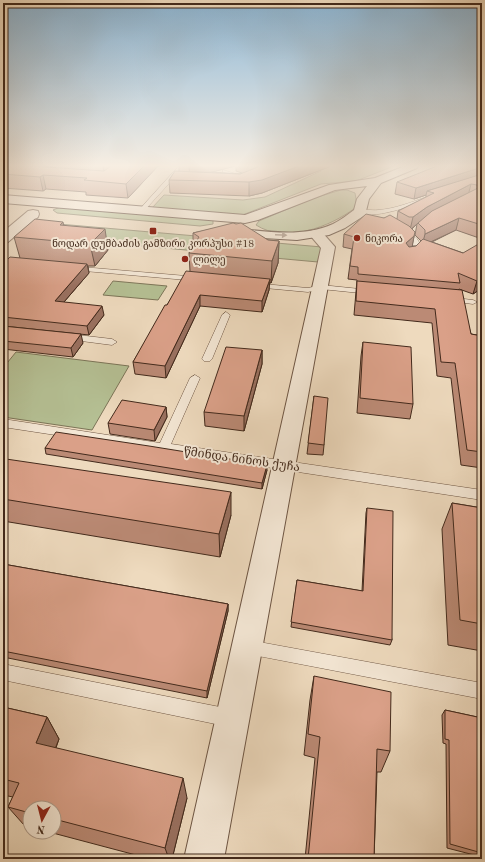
<svg xmlns="http://www.w3.org/2000/svg" width="485" height="862" font-family="'Old Standard TT','Noto Serif Georgian',serif">
<style>
.green{fill:#b5c094;stroke:#7c7558}
.lines{fill:none;stroke-linecap:round;stroke-linejoin:round}
.lane-casing{stroke:#6e5644;stroke-width:1}
.street-casing{stroke:#6e5644;stroke-width:2}
.secondary-casing{stroke:#432a1c;stroke-width:2}
.lane{fill:#f4e7d5;fill-rule:evenodd}
.street{fill:#f4e7d5;fill-rule:evenodd}
.secondary{fill:#f4e7d5;fill-rule:evenodd}
.wall{fill:#bb8a75;stroke:#432a1c;fill-rule:evenodd}
.shaded-wall{fill:#99705f;stroke:#432a1c}
.building{fill:#daa088;stroke:#432a1c}
.oneway{fill:#9c8878}
.poi-dot{fill:#8f2418;stroke:#f4e7d5;stroke-width:1.5}
.labels{text-anchor:middle;stroke-width:4;stroke-linejoin:round;paint-order:stroke}
.far-poi-label{font-size:10px;fill:#432a1c;stroke:#f4e7d5;text-anchor:start}
.street-label{font-size:12px;fill:#432a1c;stroke:#f4e7d5}
</style>
<rect width="100%" height="100%" fill="#eedabe"/>
<filter id="stains"><feTurbulence type="fractalNoise" baseFrequency=".005" numOctaves="4"/><feColorMatrix values="0 0 0 0 .2 0 0 0 0 .09 0 0 0 0 .02 0 0 0 .5 -.17"/></filter>
<radialGradient id="worn" r=".72"><stop offset=".6" stop-color="#630" stop-opacity="0"/><stop offset="1" stop-color="#630" stop-opacity=".3"/></radialGradient>
<g class="green">
<path d="M 325,166 L 394,166 L 356,181 L 321,184 L 240,216 L 152,208 L 164,195 L 243,200 L 265,197 L 321,171 L 317,169 Z"/>
<path d="M 341,190 L 347,190 L 355,193 L 356,199 L 355,208 C 330,227 285,244 256,225 L 259,221 L 314,198 Z"/>
<path d="M 63,206 L 213,220 L 213,224 L 200,226 L 57,213 L 53,210 Z"/>
<path d="M 36,222 L 322,247 L 318,262 L 21,235 Z"/>
<path d="M 113,281 L 167,286 L 158,300 L 103,295 Z"/>
<path d="M 16,352 L 129,366 L 92,430 L 3,417 L 3,368 Z"/>
</g>
<g class="lines">
<defs>
<g id="lane">
<path d="M 179,166 L 185,166 L 144,211 L 140,211 L 140,209 Z"/>
<path d="M 223,170 L 249,178 L 246,180 L 223,172 Z"/>
<path d="M 427,197 L 430,199 L 429,200 C 414,205 370,221 357,212 C 362,208 372,211 378,210 C 395,209 411,202 427,197 Z"/>
<path d="M 402,230 C 411,233 421,238 420,249 L 413,258 L 407,258 L 406,256 L 413,249 L 412,242 L 408,237 L 400,233 L 400,231 Z"/>
<path d="M 70,266 L 198,277 L 202,279 L 198,281 L 73,270 L 69,268 Z"/>
<path d="M 251,283 L 308,288 L 321,285 L 370,290 L 374,292 L 370,294 L 321,289 L 308,292 L 254,287 L 250,285 Z"/>
<path d="M 446,297 L 473,300 L 477,302 L 473,304 L 449,301 L 446,301 L 445,299 Z"/>
<path d="M 226,312 L 230,315 L 212,359 L 210,361 L 204,361 L 202,359 L 222,315 Z"/>
<path d="M 69,334 L 112,339 L 117,342 L 112,345 L 66,339 L 64,337 L 66,335 Z"/>
<path d="M 195,375 L 200,378 L 171,444 L 482,490 L 482,500 L 3,427 L 3,419 L 160,443 L 190,378 Z"/>
<path d="M 248,640 L 482,683 L 482,699 L 248,654 L 243,652 L 240,647 L 243,642 Z"/>
<path d="M 3,664 L 230,709 L 236,712 L 239,718 L 236,724 L 230,727 L 3,680 Z"/>
</g>
<g id="street">
<path d="M 33,210 L 38,211 L 39,214 L 38,217 L 8,242 L 3,243 L 3,232 L 28,211 Z"/>
<path d="M 316,230 L 321,231 L 335,247 L 224,859 L 184,859 L 321,248 L 309,234 L 311,231 Z"/>
</g>
<path id="secondary" d="M 405,166 L 418,166 L 417,168 L 381,183 L 369,199 L 365,215 L 345,228 L 329,235 L 297,240 L 227,236 L 222,235 L 220,232 L 222,229 L 227,228 C 261,230 301,239 333,224 C 341,220 347,215 354,210 L 357,199 L 367,186 L 335,190 L 258,220 L 245,223 L 3,203 L 3,195 L 245,215 L 329,185 L 375,178 Z"/>
</defs>
<use href="#lane" class="lane-casing"/>
<use href="#street" class="street-casing"/>
<use href="#secondary" class="secondary-casing"/>
<use href="#lane" class="lane"/>
<use href="#street" class="street"/>
<use href="#secondary" class="secondary"/>
</g>
<g class="wall">
<path d="M 3,166 L 158,166 L 128,198 L 86,195 L 86,192 L 46,189 L 43,191 L 3,188 Z"/>
<path d="M 179,166 L 235,166 L 211,172 L 240,174 L 242,173 L 236,171 L 236,166 L 331,166 L 262,193 L 249,196 L 170,193 L 169,180 L 179,171 Z"/>
<path d="M 482,166 L 482,239 L 456,230 L 432,242 L 463,253 L 482,288 L 473,294 L 459,289 L 458,290 L 471,334 L 482,336 L 482,468 L 461,465 L 451,378 L 437,376 L 432,323 L 354,315 L 357,280 L 348,279 L 352,249 L 343,247 L 344,234 L 384,218 L 397,219 L 398,211 L 426,198 L 426,195 L 414,199 L 395,194 L 397,182 ZM 417,224 L 415,235 L 421,241 L 416,246 L 412,246 L 415,232 L 412,229 Z"/>
<path d="M 236,224 L 268,240 L 279,241 L 278,263 L 271,283 L 269,283 L 269,290 L 262,312 L 200,306 L 166,378 L 135,374 L 133,362 L 167,305 L 190,271 L 189,253 L 193,246 L 193,233 Z"/>
<path d="M 64,225 L 108,250 L 95,266 L 88,266 L 89,273 L 64,302 L 104,315 L 89,335 L 3,326 L 3,264 L 20,258 L 14,237 Z"/>
<path d="M 3,326 L 83,343 L 73,357 L 3,349 Z"/>
<path d="M 363,342 L 413,404 L 410,419 L 357,413 L 361,356 Z"/>
<path d="M 262,350 L 262,364 L 244,431 L 205,426 L 204,412 Z"/>
<path d="M 314,396 L 324,445 L 323,455 L 307,454 Z"/>
<path d="M 166,407 L 167,417 L 155,441 L 110,434 L 108,423 Z"/>
<path d="M 45,448 L 267,470 L 262,489 L 46,454 Z"/>
<path d="M 3,463 L 231,515 L 220,557 L 3,521 Z"/>
<path d="M 452,503 L 482,508 L 482,651 L 448,645 L 442,529 Z"/>
<path d="M 367,508 L 392,640 L 390,645 L 291,627 L 297,580 L 362,591 L 366,513 Z"/>
<path d="M 3,564 L 228,604 L 228,611 L 207,698 L 3,657 Z"/>
<path d="M 314,676 L 390,751 L 381,772 L 377,772 L 374,859 L 305,859 L 315,758 L 304,755 L 310,700 Z"/>
<path d="M 3,707 L 47,717 L 59,739 L 56,748 L 187,798 L 172,859 L 151,859 L 49,832 L 54,832 L 54,808 L 30,808 L 30,827 L 24,825 L 8,807 L 13,797 L 3,795 Z"/>
<path d="M 445,710 L 482,718 L 482,857 L 447,848 L 446,744 L 443,743 L 442,715 Z"/>
</g>
<g class="shaded-wall">
<path d="M 103,166 L 119,166 L 105,177 Z"/>
<path d="M 144,166 L 158,166 L 128,198 L 126,184 Z"/>
<path d="M 189,166 L 235,166 L 190,178 Z"/>
<path d="M 299,166 L 331,166 L 262,193 L 249,196 L 249,182 Z"/>
<path d="M 482,167 L 482,175 L 427,191 L 426,195 L 414,199 L 416,188 Z"/>
<path d="M 43,175 L 46,189 L 43,191 L 40,177 Z"/>
<path d="M 471,184 L 468,196 L 418,223 L 417,224 L 410,230 L 413,217 L 427,207 Z"/>
<path d="M 459,218 L 456,230 L 422,246 L 425,234 Z"/>
<path d="M 63,222 L 67,242 L 60,225 Z"/>
<path d="M 105,229 L 108,250 L 95,266 L 90,244 Z"/>
<path d="M 414,236 L 412,248 L 404,256 L 406,243 Z"/>
<path d="M 279,241 L 278,263 L 271,283 L 272,261 Z"/>
<path d="M 87,264 L 89,273 L 57,310 L 55,301 Z"/>
<path d="M 482,277 L 482,288 L 473,294 L 477,281 Z"/>
<path d="M 270,279 L 269,290 L 262,312 L 262,301 Z"/>
<path d="M 200,295 L 200,306 L 166,378 L 165,366 Z"/>
<path d="M 102,306 L 104,315 L 89,335 L 87,326 Z"/>
<path d="M 81,334 L 83,343 L 73,357 L 71,348 Z"/>
<path d="M 262,350 L 262,364 L 244,431 L 244,416 Z"/>
<path d="M 166,407 L 167,417 L 155,441 L 154,430 Z"/>
<path d="M 267,465 L 267,470 L 262,489 L 262,483 Z"/>
<path d="M 231,492 L 231,515 L 220,557 L 219,534 Z"/>
<path d="M 228,604 L 228,611 L 207,698 L 207,691 Z"/>
<path d="M 47,717 L 59,739 L 49,764 L 36,743 Z"/>
<path d="M 183,778 L 187,798 L 172,859 L 169,859 L 165,848 Z"/>
</g>
<g class="building">
<path d="M 3,166 L 32,166 L 104,171 L 111,166 L 144,166 L 126,184 L 84,180 L 87,178 L 43,175 L 40,177 L 3,174 Z"/>
<path d="M 257,166 L 299,166 L 262,180 L 249,182 L 169,180 L 175,171 L 240,174 L 258,167 Z"/>
<path d="M 437,166 L 482,166 L 482,167 L 416,188 L 397,182 Z"/>
<path d="M 482,174 L 482,225 L 459,218 L 425,234 L 425,230 L 418,223 L 432,211 L 478,188 L 477,185 L 471,184 L 427,207 L 413,217 L 409,217 L 398,211 L 434,193 L 427,191 Z"/>
<path d="M 366,214 L 384,218 L 390,215 L 409,226 L 415,232 L 414,236 L 406,243 L 409,247 L 416,246 L 423,239 L 463,253 L 482,242 L 482,277 L 477,281 L 458,273 L 460,283 L 358,274 L 358,267 L 350,266 L 354,237 L 344,234 Z"/>
<path d="M 35,219 L 63,222 L 60,225 L 105,229 L 90,244 L 14,237 Z"/>
<path d="M 233,223 L 236,224 L 241,223 L 268,240 L 279,241 L 272,261 L 189,253 L 199,237 L 193,233 Z"/>
<path d="M 10,257 L 87,264 L 55,301 L 102,306 L 87,326 L 3,317 L 3,264 Z"/>
<path d="M 186,271 L 270,279 L 262,301 L 200,295 L 165,366 L 133,362 L 165,305 L 167,305 Z"/>
<path d="M 357,281 L 462,290 L 471,334 L 482,336 L 482,452 L 467,450 L 455,363 L 441,362 L 435,309 L 356,301 Z"/>
<path d="M 3,326 L 81,334 L 71,348 L 3,341 Z"/>
<path d="M 363,342 L 411,347 L 413,404 L 360,398 Z"/>
<path d="M 226,347 L 262,350 L 244,416 L 204,412 Z"/>
<path d="M 314,396 L 328,398 L 324,445 L 308,443 Z"/>
<path d="M 122,400 L 166,407 L 154,430 L 108,423 Z"/>
<path d="M 56,432 L 149,446 L 267,465 L 262,483 L 45,448 Z"/>
<path d="M 6,459 L 231,492 L 219,534 L 3,499 L 3,463 Z"/>
<path d="M 452,503 L 482,508 L 482,624 L 460,620 Z"/>
<path d="M 367,508 L 393,511 L 392,640 L 291,622 L 297,580 L 363,591 Z"/>
<path d="M 3,564 L 228,604 L 207,691 L 3,651 Z"/>
<path d="M 314,676 L 391,692 L 390,751 L 377,749 L 374,859 L 308,859 L 320,737 L 308,734 Z"/>
<path d="M 3,707 L 47,717 L 36,743 L 183,778 L 165,848 L 54,819 L 54,808 L 30,808 L 30,813 L 8,807 L 19,783 L 3,779 Z"/>
<path d="M 445,710 L 482,718 L 482,853 L 450,844 L 449,740 L 445,739 Z"/>
</g>
<defs><path id="oneway-solid" d="M-6-.8H1V-3.2L6.5 0L1 3.2V.8H-6Z"/></defs>
<use class="oneway" href="#oneway-solid" transform="translate(281 235) rotate(3)"/>
<linearGradient id="sky" x2="0" y2="1"><stop stop-color="#8bb6d6"/><stop offset="0.58" stop-color="#f7eee2"/><stop offset="1" stop-color="#f7eee2" stop-opacity="0"/></linearGradient>
<rect width="485" height="286" fill="url(#sky)"/>
<g class="poi-dot">
<rect x="149" y="227" width="8" height="8" rx="2"/>
<circle cx="357" cy="238" r="4"/>
<circle cx="185" cy="259" r="4"/>
</g>
<g class="labels">
<g class="far-poi-label">
<text x="365" y="242">ნიკორა</text>
<text x="153" y="247" text-anchor="middle">ნოდარ დუმბაძის გამზირი კორპუსი #18</text>
<text x="193" y="263">ლილე</text>
</g>
<g class="street-label">
<text transform="translate(242 459) rotate(8)" y="4">წმინდა ნინოს ქუჩა</text>
</g>
</g>
<rect width="485" height="862" fill="none" stroke="#eedabe" stroke-width="16"/>
<rect x="4" y="4" width="477" height="854" fill="none" stroke="#432a1c" stroke-width="2"/>
<rect x="8" y="8" width="469" height="846" fill="none" stroke="#432a1c"/>
<g transform="translate(42 820) rotate(187)"><circle r="19" fill="#f4e7d5" stroke="#ad9b8b"/>
<path d="M0-3L7 15L0 10L-7 15Z" fill="#8f2418"/>
<text y="-6" font-size="11" font-weight="bold" text-anchor="middle" fill="#432a1c">N</text>
</g>
<rect width="100%" height="100%" filter="url(#stains)"/>
<rect width="100%" height="100%" fill="url(#worn)"/>
</svg>
